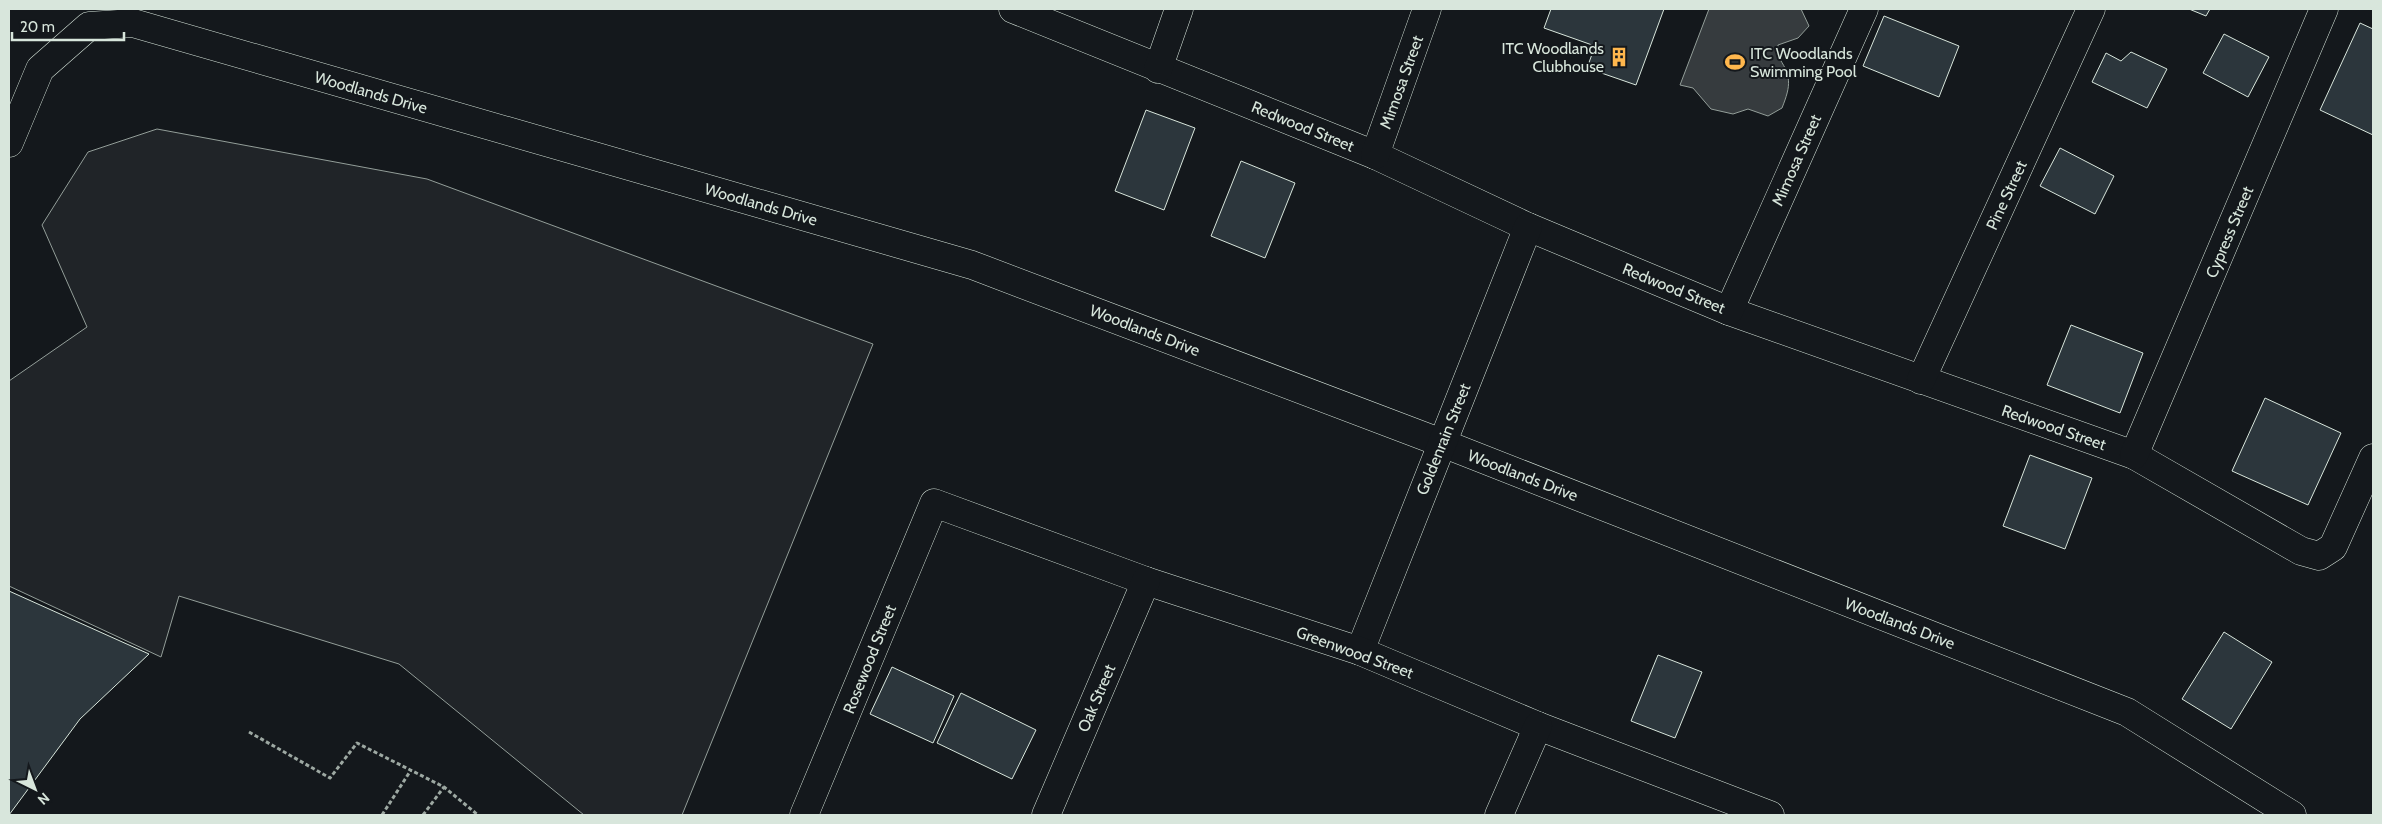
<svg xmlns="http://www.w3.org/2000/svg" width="2382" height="824" font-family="Cabin,sans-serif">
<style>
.green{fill:#202428;stroke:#939e99}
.water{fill:#363b3e;stroke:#939e99}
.building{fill:#2c363c;stroke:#d8e6dc}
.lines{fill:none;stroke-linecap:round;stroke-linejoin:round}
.minor-casing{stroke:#d8e6dc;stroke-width:29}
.path{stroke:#9da8a2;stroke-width:3;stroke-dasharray:4 2.5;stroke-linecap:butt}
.minor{stroke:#14181c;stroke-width:28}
.labels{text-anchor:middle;stroke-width:4;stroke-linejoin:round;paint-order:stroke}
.poi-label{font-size:16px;fill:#d8e6dc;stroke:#14181c;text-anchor:end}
.street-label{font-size:16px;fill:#d8e6dc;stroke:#14181c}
</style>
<rect width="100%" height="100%" fill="#14181c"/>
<path class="green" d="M 157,129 L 427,179 L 873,344 L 682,815 L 584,815 L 399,664 L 179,596 L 161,657 L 9,586 L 9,381 L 87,327 L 42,225 L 88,152 Z"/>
<path class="water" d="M 1709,9 L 1801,9 L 1809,26 L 1798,38 L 1778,45 L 1777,55 C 1792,76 1791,85 1782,108 L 1768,116 L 1748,109 L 1733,114 L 1711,109 L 1693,88 L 1680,85 Z"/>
<g class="building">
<path d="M 1551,9 L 1664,9 L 1636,85 L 1587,68 L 1595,46 L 1544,28 Z"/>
<path d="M 2189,9 L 2210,9 L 2206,16 Z"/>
<path d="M 1884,16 L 1959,46 L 1939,97 L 1863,66 Z"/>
<path d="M 2360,23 L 2373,29 L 2373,135 L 2320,110 Z"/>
<path d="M 2224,34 L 2269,57 L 2248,97 L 2203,73 Z"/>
<path d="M 2131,52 L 2167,69 L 2147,108 L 2092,82 L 2106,53 L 2121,61 Z"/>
<path d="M 1146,110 L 1195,128 L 1164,210 L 1115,191 Z"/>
<path d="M 2060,148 L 2114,176 L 2095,214 L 2040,186 Z"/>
<path d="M 1241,161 L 1295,183 L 1265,258 L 1211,236 Z"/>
<path d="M 2071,325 L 2143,353 L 2120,413 L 2047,385 Z"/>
<path d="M 2265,398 L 2341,433 L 2308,505 L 2232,471 Z"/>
<path d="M 2030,455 L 2092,478 L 2065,549 L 2003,526 Z"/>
<path d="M 9,591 L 149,654 L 80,719 L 9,815 Z"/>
<path d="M 2224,632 L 2272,662 L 2231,729 L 2182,699 Z"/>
<path d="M 1658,655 L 1702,672 L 1675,738 L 1631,721 Z"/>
<path d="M 892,667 L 954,696 L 933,743 L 870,714 Z"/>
<path d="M 961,693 L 1036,730 L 1012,779 L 937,743 Z"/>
</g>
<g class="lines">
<defs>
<g id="minor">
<path d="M 1013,9 L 1375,155 L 1528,227 L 1729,311 L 2134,455 L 2301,551 L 2319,556 L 2333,547 L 2373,458"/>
<path d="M 1158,69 L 1179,9"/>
<path d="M 9,143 L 40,69 L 89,26 L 133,23 L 972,265 L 1442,443 L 2127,712 L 2292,815"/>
<path d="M 1375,155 L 1427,9"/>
<path d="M 1729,311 L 1864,9"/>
<path d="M 1921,380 L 2091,9"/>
<path d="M 2134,455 L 2324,9"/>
<path d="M 1360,651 L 1528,227"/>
<path d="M 804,815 L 934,503 L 1146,581 L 1360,651 L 1538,726 L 1770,815"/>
<path d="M 1046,815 L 1146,581"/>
<path d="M 1499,815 L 1538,726"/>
</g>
</defs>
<use href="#minor" class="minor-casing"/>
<g class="path">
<path d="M 249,732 L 330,778 L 357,743 L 444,787 L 478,815"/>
<path d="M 382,815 L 411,770"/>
<path d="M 423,815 L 444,787"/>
</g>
<use href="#minor" class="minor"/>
</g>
<defs>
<symbol id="building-bare" viewBox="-9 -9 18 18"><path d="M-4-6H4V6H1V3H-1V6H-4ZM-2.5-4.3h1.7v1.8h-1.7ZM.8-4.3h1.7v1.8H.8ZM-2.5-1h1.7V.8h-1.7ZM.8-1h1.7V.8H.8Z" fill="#ffb74d" stroke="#14181c" stroke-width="2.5" paint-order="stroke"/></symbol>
<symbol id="stadium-bare" viewBox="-9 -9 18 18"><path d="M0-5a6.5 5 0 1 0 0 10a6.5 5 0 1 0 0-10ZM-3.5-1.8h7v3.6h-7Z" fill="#ffb74d" stroke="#14181c" stroke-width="2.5" paint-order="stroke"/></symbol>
</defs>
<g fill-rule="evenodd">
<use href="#building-bare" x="1605" y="43" width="28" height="28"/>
<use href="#stadium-bare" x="1721" y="48" width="28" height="28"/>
</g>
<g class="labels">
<g class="poi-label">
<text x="1604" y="54">ITC Woodlands<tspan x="1604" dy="18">Clubhouse</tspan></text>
<text x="1750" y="59" text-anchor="start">ITC Woodlands<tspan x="1750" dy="18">Swimming Pool</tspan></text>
</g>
<g class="street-label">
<text transform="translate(1401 82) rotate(-70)" y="6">Mimosa Street</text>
<text transform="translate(371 92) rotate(16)" y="6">Woodlands Drive</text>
<text transform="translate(1303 126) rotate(22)" y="6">Redwood Street</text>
<text transform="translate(1796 160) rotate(-66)" y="6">Mimosa Street</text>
<text transform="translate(2006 195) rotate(-65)" y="6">Pine Street</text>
<text transform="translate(761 204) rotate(16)" y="6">Woodlands Drive</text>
<text transform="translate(2229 232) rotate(-67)" y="6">Cypress Street</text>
<text transform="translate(1674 288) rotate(22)" y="6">Redwood Street</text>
<text transform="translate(1145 330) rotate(21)" y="6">Woodlands Drive</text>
<text transform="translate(2054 427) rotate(19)" y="6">Redwood Street</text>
<text transform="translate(1443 439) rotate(-68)" y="6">Goldenrain Street</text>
<text transform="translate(1523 475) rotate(21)" y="6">Woodlands Drive</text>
<text transform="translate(1900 623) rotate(21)" y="6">Woodlands Drive</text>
<text transform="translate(1355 652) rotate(20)" y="6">Greenwood Street</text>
<text transform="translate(869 659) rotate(-68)" y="6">Rosewood Street</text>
<text transform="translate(1096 698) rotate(-67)" y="6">Oak Street</text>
</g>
</g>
<rect width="2382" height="824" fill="none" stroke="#d8e6dc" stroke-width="20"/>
<g transform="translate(35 789) rotate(138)" stroke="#14181c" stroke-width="4" paint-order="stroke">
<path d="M0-4L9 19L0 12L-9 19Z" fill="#d8e6dc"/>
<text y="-8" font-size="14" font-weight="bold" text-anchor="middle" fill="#d8e6dc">N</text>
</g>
<path d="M12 32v8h112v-8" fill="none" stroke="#d8e6dc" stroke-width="2.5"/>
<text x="20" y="32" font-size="15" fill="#d8e6dc" stroke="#14181c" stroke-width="4" paint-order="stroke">20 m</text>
</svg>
